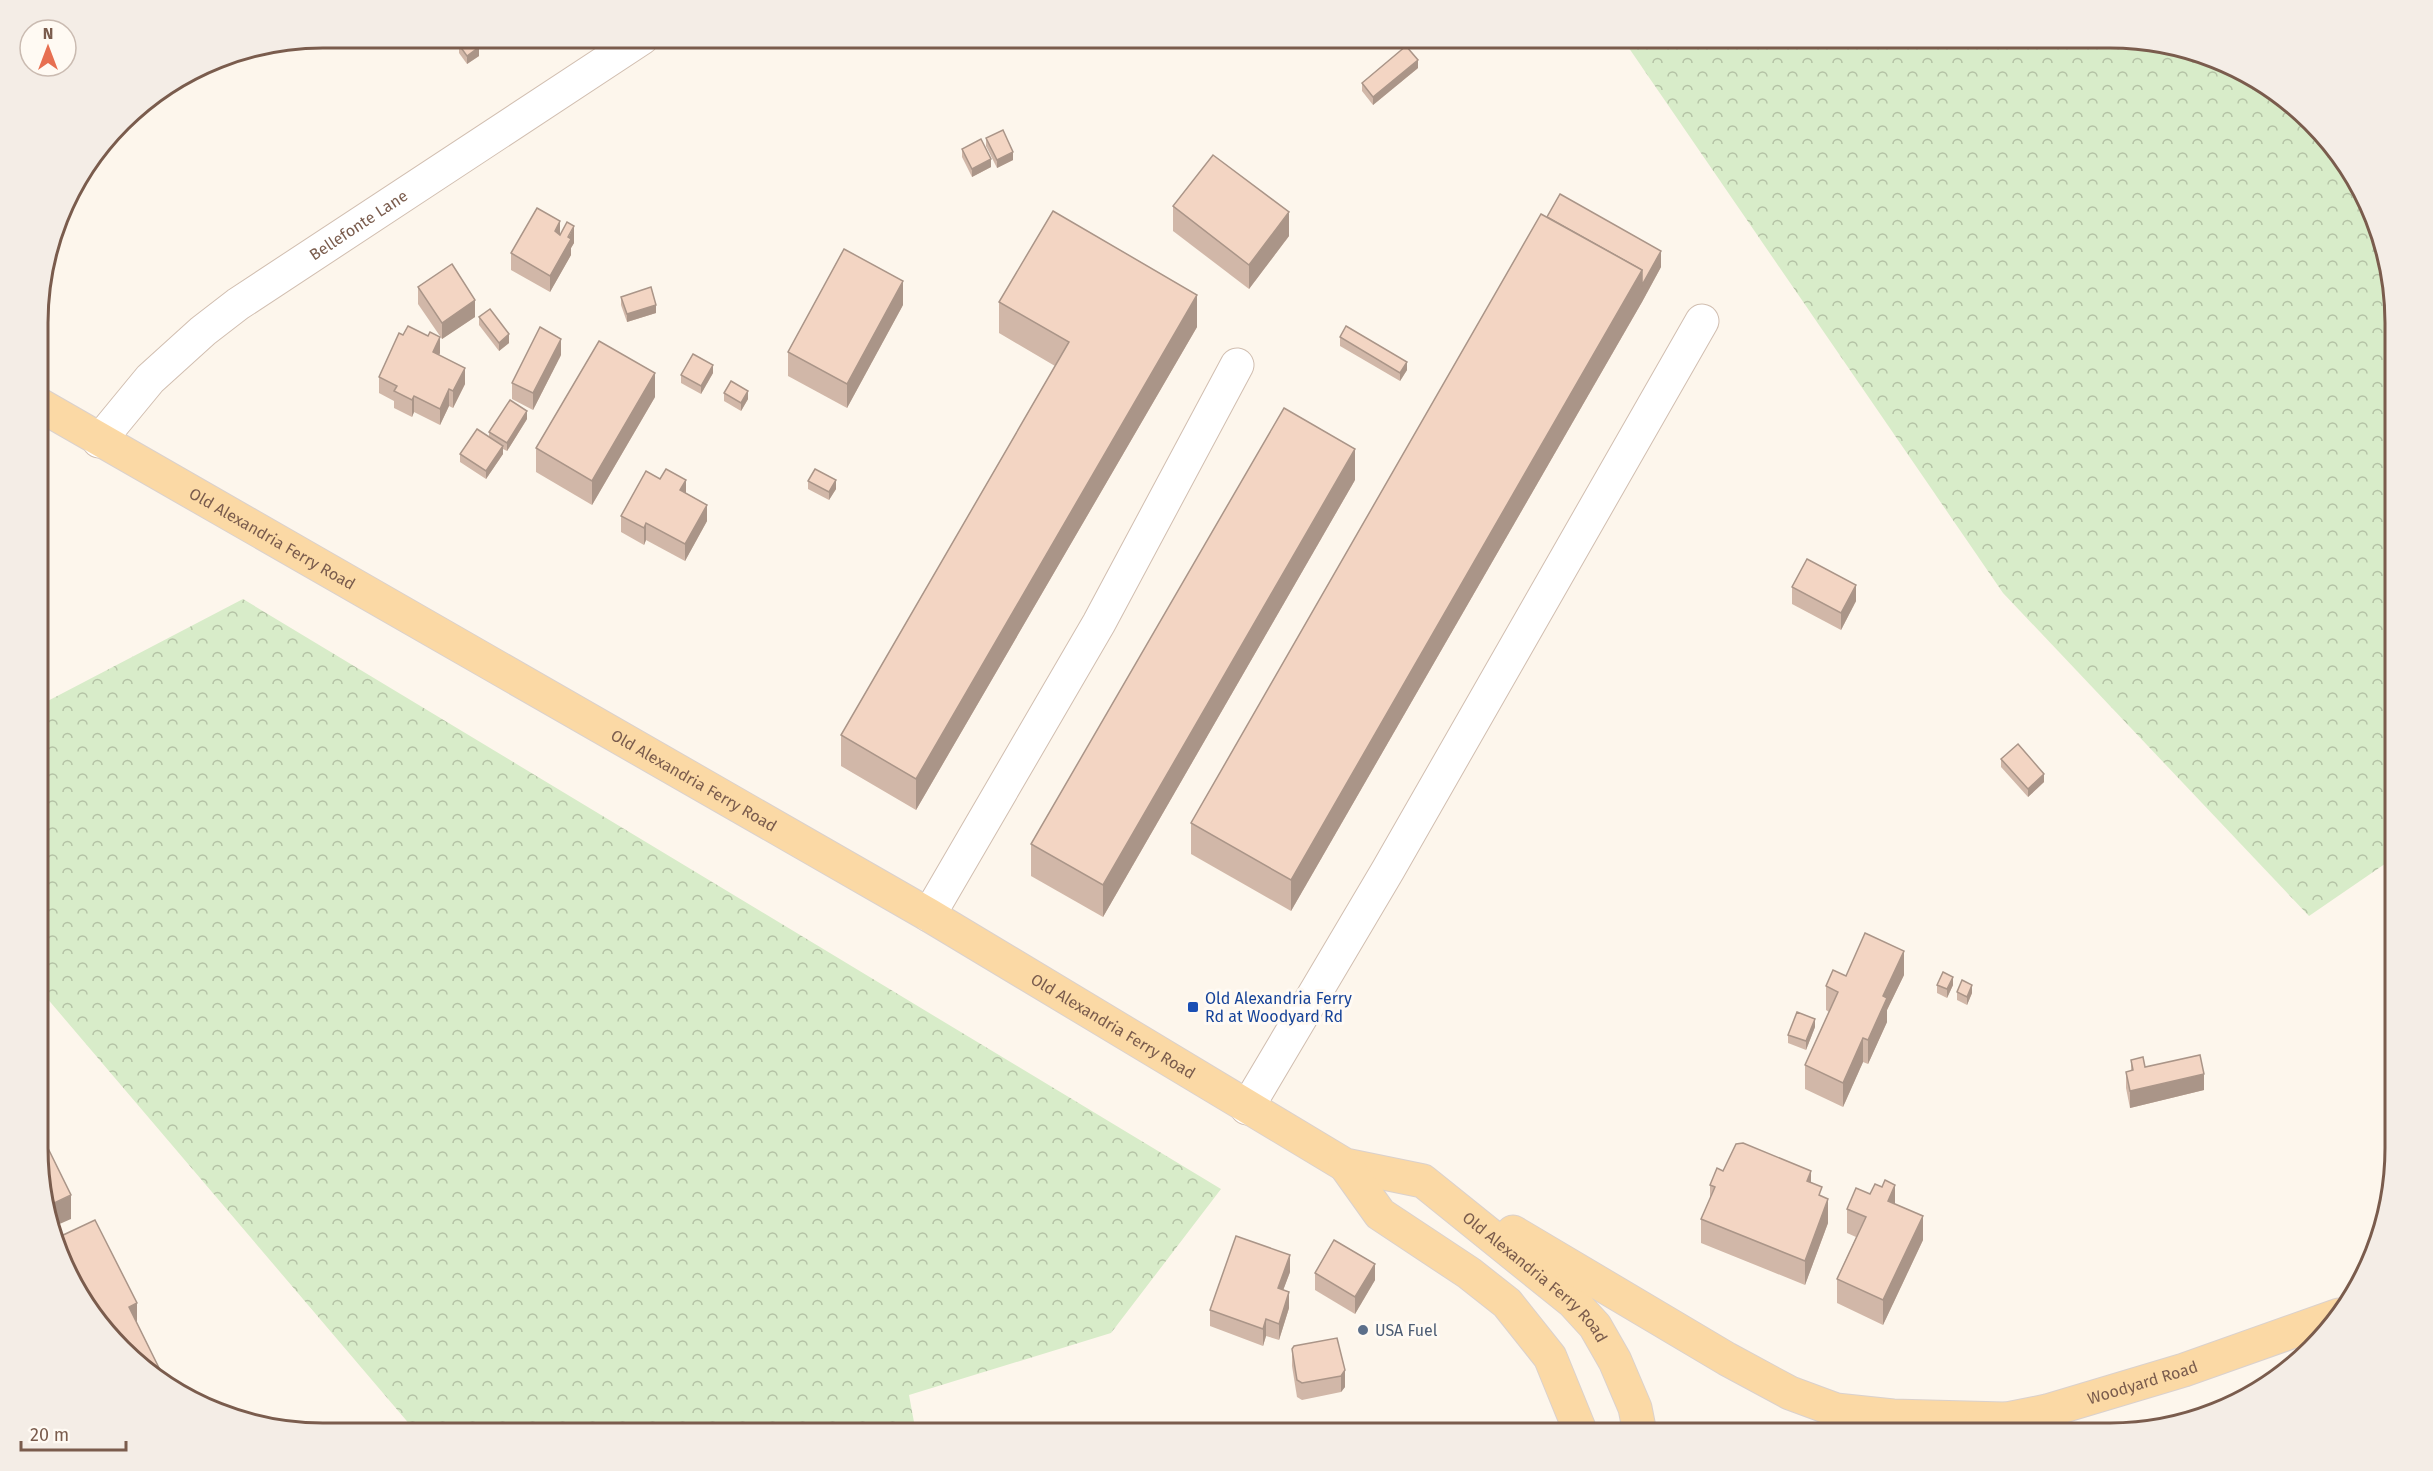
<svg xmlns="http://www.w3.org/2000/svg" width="2433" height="1471" font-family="'Fira Sans',sans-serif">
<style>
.forest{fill:url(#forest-crowns)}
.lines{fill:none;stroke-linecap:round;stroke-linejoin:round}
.minor-casing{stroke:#d1beb0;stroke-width:35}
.major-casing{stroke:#dad1cd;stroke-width:35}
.minor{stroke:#fff;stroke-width:33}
.major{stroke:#fbd9a5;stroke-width:33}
.wall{fill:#d1b7a8}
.shaded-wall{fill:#aa9588}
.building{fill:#f3d5c3;stroke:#aa9588;stroke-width:1.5}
.transit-dot{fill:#1a4fb4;stroke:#fffaf3;stroke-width:2}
.service-dot{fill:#5c6f8a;stroke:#fffaf3;stroke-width:2}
.labels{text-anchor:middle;stroke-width:6;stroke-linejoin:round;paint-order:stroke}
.street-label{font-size:16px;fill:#7a5c4d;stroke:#fffaf3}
.transit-label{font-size:16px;fill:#164399;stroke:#fffaf3;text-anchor:start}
.service-label{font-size:16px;fill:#4e5e75;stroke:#fffaf3;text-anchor:start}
.rim{fill:none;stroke:#7a5c4d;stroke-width:3}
</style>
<defs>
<pattern id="forest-crowns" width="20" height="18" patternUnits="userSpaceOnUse" patternTransform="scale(1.5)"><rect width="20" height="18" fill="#d8ecc9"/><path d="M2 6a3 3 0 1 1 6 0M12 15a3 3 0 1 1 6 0" fill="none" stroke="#b4c2a5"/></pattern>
</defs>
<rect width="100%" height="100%" fill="#fdf6ec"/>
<g class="forest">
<path d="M 1622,38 L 2110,38 L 2184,47 L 2253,76 L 2312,121 L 2357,180 L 2395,304 L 2395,857 L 2309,916 L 2003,593 Z"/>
<path d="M 243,599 L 1221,1189 L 1111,1333 L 909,1395 L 916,1433 L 417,1433 L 40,990 L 40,705 Z"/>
</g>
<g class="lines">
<defs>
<g id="minor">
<path id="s1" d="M 99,441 L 150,379 L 203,331 L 238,304 L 642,38"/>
<path d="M 929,915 L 1099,623 L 1237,365"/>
<path d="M 1247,1108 L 1388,870 L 1702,321"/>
</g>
<g id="major">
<path id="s2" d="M 40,405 L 929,915 L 1345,1165 L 1423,1181 L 1573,1302 L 1595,1326 L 1615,1361 L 1635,1408 L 1640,1433"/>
<path d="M 1345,1165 L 1380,1214 L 1469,1273 L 1507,1303 L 1550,1357 L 1581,1433"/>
<path d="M 1513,1232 L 1727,1359 L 1790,1393 L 1836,1410 L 1893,1416 L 2004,1419"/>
<path id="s3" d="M 1982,1424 L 2047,1411 L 2184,1370 L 2339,1315"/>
</g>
</defs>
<use href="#minor" class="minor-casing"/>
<use href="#major" class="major-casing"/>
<use href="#minor" class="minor"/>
<use href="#major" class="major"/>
</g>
<g class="wall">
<path d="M 891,38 L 908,38 L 897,45 Z"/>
<path d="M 459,45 L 479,56 L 467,64 L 459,53 Z"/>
<path d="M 1418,68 L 1373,105 L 1362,91 L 1362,83 Z"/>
<path d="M 986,138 L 1013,160 L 997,168 L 986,146 Z"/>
<path d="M 962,149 L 991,167 L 972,177 L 962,157 Z"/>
<path d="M 1173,206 L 1289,236 L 1249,289 L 1173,231 Z"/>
<path d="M 1547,217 L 1661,267 L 1642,302 L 1291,911 L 1191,854 L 1191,823 Z"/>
<path d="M 560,234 L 574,243 L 571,248 L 571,255 L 550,292 L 511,270 L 511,253 Z"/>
<path d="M 418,287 L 475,317 L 442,339 L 418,304 Z"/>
<path d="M 621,297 L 656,313 L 627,322 L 621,305 Z"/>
<path d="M 999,302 L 1197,327 L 916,810 L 841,766 L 841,735 L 1055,366 L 999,333 Z"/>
<path d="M 903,305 L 847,408 L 788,376 L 788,352 Z"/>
<path d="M 479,317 L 509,343 L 499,351 L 479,325 Z"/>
<path d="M 1340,337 L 1407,370 L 1400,381 L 1340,346 Z"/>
<path d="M 440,353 L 439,355 L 465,384 L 453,408 L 449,406 L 440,425 L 414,412 L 412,417 L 394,408 L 394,401 L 379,393 L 379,377 Z"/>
<path d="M 561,355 L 533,410 L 512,399 L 512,383 Z"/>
<path d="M 713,373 L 701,394 L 681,383 L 681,375 Z"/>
<path d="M 724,393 L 748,399 L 741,411 L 724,401 Z"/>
<path d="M 655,397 L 592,505 L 536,472 L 536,448 Z"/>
<path d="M 527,419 L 507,451 L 503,449 L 503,454 L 486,479 L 460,462 L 460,454 L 489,437 L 489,432 Z"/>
<path d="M 1355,480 L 1103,917 L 1031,876 L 1031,844 Z"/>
<path d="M 808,481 L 836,489 L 829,500 L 808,489 Z"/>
<path d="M 686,493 L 707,521 L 685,561 L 646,540 L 644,545 L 621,532 L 621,516 Z"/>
<path d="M 1792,587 L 1856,601 L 1841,630 L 1792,604 Z"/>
<path d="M 2001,759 L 2044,782 L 2028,797 L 2001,767 Z"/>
<path d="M 1904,975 L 1887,1010 L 1887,1022 L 1868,1064 L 1863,1062 L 1843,1107 L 1805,1089 L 1805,1065 L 1829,1012 L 1826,1010 L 1826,986 L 1846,976 Z"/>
<path d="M 1937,985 L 1953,985 L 1947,998 L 1937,993 Z"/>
<path d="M 1957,992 L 1972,993 L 1967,1005 L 1957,1000 Z"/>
<path d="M 1815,1027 L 1806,1050 L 1788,1043 L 1788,1035 Z"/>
<path d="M 2131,1060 L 2145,1067 L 2204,1090 L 2130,1108 L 2126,1088 L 2126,1072 L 2131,1071 Z"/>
<path d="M 1723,1171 L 1811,1183 L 1822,1197 L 1828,1223 L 1805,1285 L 1701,1243 L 1701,1219 L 1710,1199 L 1710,1185 Z"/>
<path d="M 1870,1194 L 1895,1204 L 1923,1240 L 1883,1325 L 1837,1303 L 1837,1279 L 1856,1237 L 1847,1233 L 1847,1209 Z"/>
<path d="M 1290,1272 L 1283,1290 L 1289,1308 L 1279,1340 L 1266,1336 L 1263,1346 L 1210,1326 L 1210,1310 Z"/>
<path d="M 1315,1273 L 1375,1280 L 1355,1314 L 1315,1290 Z"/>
<path d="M 1337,1338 L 1345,1387 L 1341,1392 L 1302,1400 L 1297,1397 L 1292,1366 L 1292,1349 Z"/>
</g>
<g class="shaded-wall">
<path d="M 897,38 L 908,38 L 897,45 Z"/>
<path d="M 479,47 L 479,56 L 467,64 L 467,56 Z"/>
<path d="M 1418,60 L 1418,68 L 1373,105 L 1373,97 Z"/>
<path d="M 1013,152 L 1013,160 L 997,168 L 997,160 Z"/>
<path d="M 991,159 L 991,167 L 972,177 L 972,169 Z"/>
<path d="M 1289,212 L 1289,236 L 1249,289 L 1249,265 Z"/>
<path d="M 560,221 L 560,238 L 555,231 Z"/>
<path d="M 574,226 L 574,243 L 571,248 L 571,255 L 550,292 L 550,276 Z"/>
<path d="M 1661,251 L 1661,267 L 1642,302 L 1291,911 L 1291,880 L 1642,270 Z"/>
<path d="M 903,281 L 903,305 L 847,408 L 847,384 Z"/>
<path d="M 1197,295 L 1197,327 L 916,810 L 916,779 Z"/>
<path d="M 475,300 L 475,317 L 442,339 L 442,323 Z"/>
<path d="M 656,305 L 656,313 L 627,322 L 627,314 Z"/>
<path d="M 509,334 L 509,343 L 499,351 L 499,343 Z"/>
<path d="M 440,337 L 440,353 L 433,368 L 433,352 Z"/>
<path d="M 561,339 L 561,355 L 533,410 L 533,393 Z"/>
<path d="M 1407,362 L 1407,370 L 1400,381 L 1400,373 Z"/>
<path d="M 713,365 L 713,373 L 701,394 L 701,386 Z"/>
<path d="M 465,368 L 465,384 L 453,408 L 453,391 Z"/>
<path d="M 655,373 L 655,397 L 592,505 L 592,481 Z"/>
<path d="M 449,389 L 449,406 L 440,425 L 440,409 Z"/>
<path d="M 748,391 L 748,399 L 741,411 L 741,403 Z"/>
<path d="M 414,396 L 414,412 L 412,417 L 412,400 Z"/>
<path d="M 527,411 L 527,419 L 507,451 L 507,443 Z"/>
<path d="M 503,446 L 503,454 L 486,479 L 486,471 Z"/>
<path d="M 1355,449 L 1355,480 L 1103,917 L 1103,885 Z"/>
<path d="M 686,480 L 686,497 L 680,490 Z"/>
<path d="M 836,480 L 836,489 L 829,500 L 829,492 Z"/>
<path d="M 707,505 L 707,521 L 685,561 L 685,544 Z"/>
<path d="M 646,523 L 646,540 L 644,545 L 644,528 Z"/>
<path d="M 1856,585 L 1856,601 L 1841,630 L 1841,613 Z"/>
<path d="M 2044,774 L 2044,782 L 2028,797 L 2028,789 Z"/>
<path d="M 1904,951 L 1904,975 L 1887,1010 L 1887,1022 L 1868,1064 L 1868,1040 L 1883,996 Z"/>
<path d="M 1953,977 L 1953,985 L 1947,998 L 1947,989 Z"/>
<path d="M 1972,985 L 1972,993 L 1967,1005 L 1967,997 Z"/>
<path d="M 1815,1019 L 1815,1027 L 1806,1050 L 1806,1041 Z"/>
<path d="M 1863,1038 L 1863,1062 L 1843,1107 L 1843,1083 Z"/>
<path d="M 2204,1074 L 2204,1090 L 2130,1108 L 2130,1091 Z"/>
<path d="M 1811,1171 L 1811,1195 L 1807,1181 Z"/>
<path d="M 1895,1185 L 1895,1210 L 1888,1201 Z"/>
<path d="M 71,1195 L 71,1219 L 55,1226 L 48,1206 Z"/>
<path d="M 1828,1199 L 1828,1223 L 1805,1285 L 1805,1261 Z"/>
<path d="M 1923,1216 L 1923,1240 L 1883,1325 L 1883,1300 Z"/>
<path d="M 1290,1255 L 1290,1272 L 1278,1304 L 1278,1288 Z"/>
<path d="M 1375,1264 L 1375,1280 L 1355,1314 L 1355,1297 Z"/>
<path d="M 1289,1292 L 1289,1308 L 1279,1340 L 1279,1324 Z"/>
<path d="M 137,1303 L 137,1327 L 129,1307 Z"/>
<path d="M 1266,1319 L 1266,1336 L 1263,1346 L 1263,1329 Z"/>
<path d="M 1345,1370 L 1345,1387 L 1341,1392 L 1341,1376 Z"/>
</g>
<g class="building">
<path d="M 469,38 L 471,38 L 479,47 L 467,56 L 459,45 Z"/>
<path d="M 1406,46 L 1418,60 L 1373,97 L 1362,83 Z"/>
<path d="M 1003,130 L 1013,152 L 997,160 L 986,138 Z"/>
<path d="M 981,139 L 991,159 L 972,169 L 962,149 Z"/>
<path d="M 1213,155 L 1289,212 L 1249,265 L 1173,206 Z"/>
<path d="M 1560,194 L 1661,251 L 1642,285 L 1642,270 L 1547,217 Z"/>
<path d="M 537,208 L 560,221 L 555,231 L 560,235 L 567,222 L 574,226 L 568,237 L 571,239 L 550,276 L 511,253 Z"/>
<path d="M 1053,211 L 1197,295 L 916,779 L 841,735 L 1069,342 L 999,302 Z"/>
<path d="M 1541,214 L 1642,270 L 1291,880 L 1191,823 Z"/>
<path d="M 844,249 L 903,281 L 847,384 L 788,352 Z"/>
<path d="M 452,264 L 475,300 L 442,323 L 418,287 Z"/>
<path d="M 651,287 L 656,305 L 627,314 L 621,297 Z"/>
<path d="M 490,309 L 509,334 L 499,343 L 479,317 Z"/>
<path d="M 408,326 L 428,336 L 430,332 L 440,337 L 433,352 L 465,368 L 453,391 L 449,389 L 440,409 L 414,396 L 412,400 L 394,391 L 397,386 L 379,377 L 399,333 L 403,335 Z"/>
<path d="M 1346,326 L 1407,362 L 1400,373 L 1340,337 Z"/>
<path d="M 540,327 L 561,339 L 533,393 L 512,383 Z"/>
<path d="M 599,341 L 655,373 L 592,481 L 536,448 Z"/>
<path d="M 693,354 L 713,365 L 701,386 L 681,375 Z"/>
<path d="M 731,381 L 748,391 L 741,403 L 724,393 Z"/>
<path d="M 510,400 L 527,411 L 507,443 L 489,432 Z"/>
<path d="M 1284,408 L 1355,449 L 1103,885 L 1031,844 Z"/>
<path d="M 477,429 L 503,446 L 486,471 L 460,454 Z"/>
<path d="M 666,469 L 686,480 L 680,490 L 707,505 L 685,544 L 646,523 L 644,528 L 621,516 L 646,471 L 660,479 Z"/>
<path d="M 815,469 L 836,480 L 829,492 L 808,481 Z"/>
<path d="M 1807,559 L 1856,585 L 1841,613 L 1792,587 Z"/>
<path d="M 2018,744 L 2044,774 L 2028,789 L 2001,759 Z"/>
<path d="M 1865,933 L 1904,951 L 1883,996 L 1887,998 L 1868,1040 L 1863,1038 L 1843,1083 L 1805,1065 L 1838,992 L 1826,986 L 1833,970 L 1846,976 Z"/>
<path d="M 1943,972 L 1953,977 L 1947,989 L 1937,985 Z"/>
<path d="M 1962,980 L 1972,985 L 1967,997 L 1957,992 Z"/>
<path d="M 1797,1012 L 1815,1019 L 1806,1041 L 1788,1035 Z"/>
<path d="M 2200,1055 L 2204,1074 L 2130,1091 L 2126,1072 L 2133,1070 L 2131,1060 L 2143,1057 L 2145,1067 Z"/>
<path d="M 40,1132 L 71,1195 L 48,1206 L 40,1185 Z"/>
<path d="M 1743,1143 L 1811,1171 L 1807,1181 L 1822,1187 L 1819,1195 L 1828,1199 L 1805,1261 L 1701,1219 L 1715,1187 L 1710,1185 L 1717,1168 L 1723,1171 L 1736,1144 Z"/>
<path d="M 1885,1180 L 1895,1185 L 1888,1201 L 1923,1216 L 1883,1300 L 1837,1279 L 1866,1217 L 1847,1209 L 1856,1188 L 1870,1194 L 1875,1184 L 1882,1187 Z"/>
<path d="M 95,1220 L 137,1303 L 129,1307 L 166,1382 L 85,1306 L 59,1237 Z"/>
<path d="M 1236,1236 L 1290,1255 L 1278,1288 L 1289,1292 L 1279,1324 L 1266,1319 L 1263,1329 L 1210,1310 Z"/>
<path d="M 1334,1240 L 1375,1264 L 1355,1297 L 1315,1273 Z"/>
<path d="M 1337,1338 L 1345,1370 L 1341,1376 L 1302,1383 L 1297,1380 L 1292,1349 L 1294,1346 Z"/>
<path d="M 337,1429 L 339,1433 L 329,1433 Z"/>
</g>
<rect class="transit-dot" x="1187" y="1001" width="12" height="12" rx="3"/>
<circle class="service-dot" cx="1363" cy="1330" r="6"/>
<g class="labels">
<g class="street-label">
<text dy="6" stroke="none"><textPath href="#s1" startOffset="340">Bellefonte Lane</textPath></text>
<text dy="6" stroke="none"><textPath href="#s2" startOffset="268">Old Alexandria Ferry Road</textPath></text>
<text dy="6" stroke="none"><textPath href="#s2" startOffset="754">Old Alexandria Ferry Road</textPath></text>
<text dy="6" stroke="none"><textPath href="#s2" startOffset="1240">Old Alexandria Ferry Road</textPath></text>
<text dy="6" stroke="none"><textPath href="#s2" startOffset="1738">Old Alexandria Ferry Road</textPath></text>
<text dy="6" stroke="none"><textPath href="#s3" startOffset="166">Woodyard Road</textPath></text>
</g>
<g class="transit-label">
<text x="1205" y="1004">Old Alexandria Ferry<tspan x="1205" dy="18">Rd at Woodyard Rd</tspan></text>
</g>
<g class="service-label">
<text x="1375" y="1336">USA Fuel</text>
</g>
</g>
<path d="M0 0H2433V1471H0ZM323 48H2110A275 275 0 0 1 2385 323V1148A275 275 0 0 1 2110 1423H323A275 275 0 0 1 48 1148V323A275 275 0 0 1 323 48Z" fill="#f4ede6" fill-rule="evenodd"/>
<path class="rim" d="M323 48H2110A275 275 0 0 1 2385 323V1148A275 275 0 0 1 2110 1423H323A275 275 0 0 1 48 1148V323A275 275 0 0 1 323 48Z"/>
<g transform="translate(48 48)"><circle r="28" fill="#fffaf3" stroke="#cabbb1" stroke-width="1.5"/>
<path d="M0-4.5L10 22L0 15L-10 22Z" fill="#e76f51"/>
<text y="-9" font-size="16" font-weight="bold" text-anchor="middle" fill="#7a5c4d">N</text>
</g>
<path d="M21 1441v9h105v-9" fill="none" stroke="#7a5c4d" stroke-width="3"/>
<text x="30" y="1441" font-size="18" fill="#7a5c4d" stroke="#fffaf3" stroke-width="4.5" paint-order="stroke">20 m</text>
</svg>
